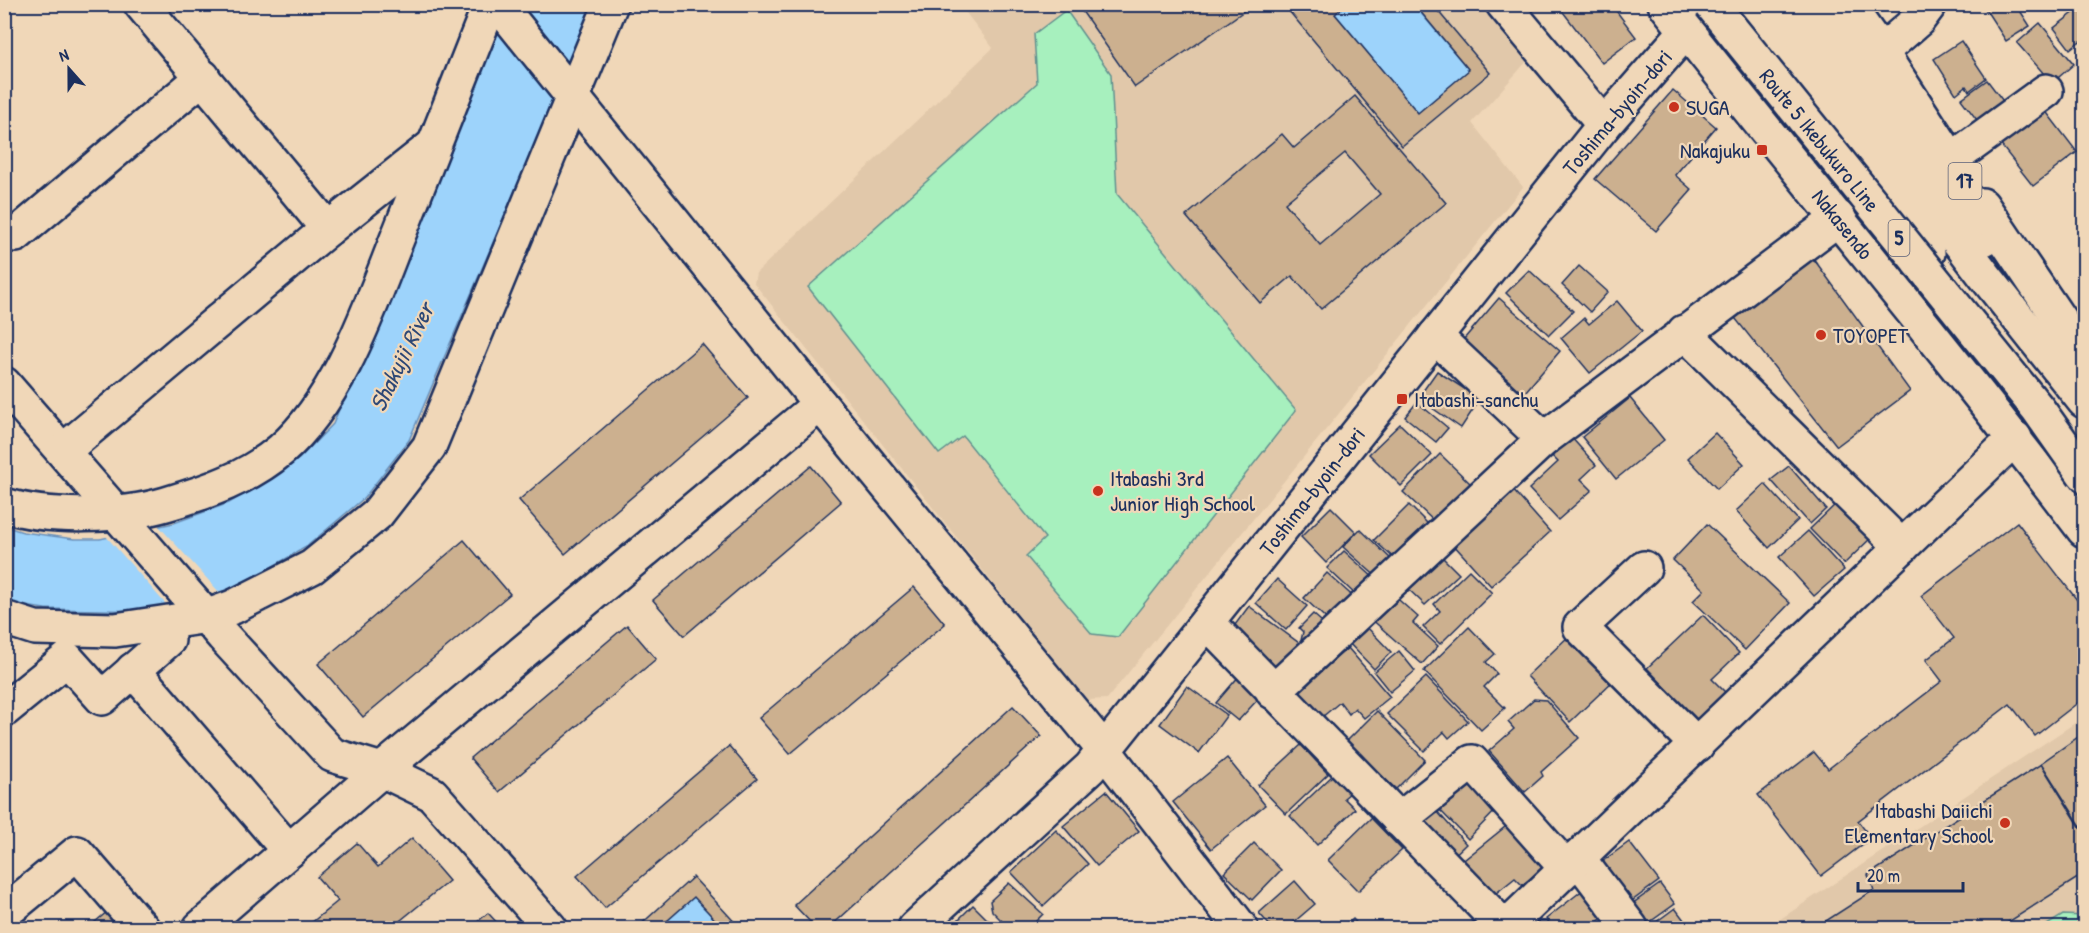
<svg xmlns="http://www.w3.org/2000/svg" width="2089" height="933" font-family="'Patrick Hand',sans-serif">
<style>
.built{fill:#e1c8aa}
.green{fill:#a7f0be;stroke:#61908e;stroke-width:1.5}
.water{fill:#9dd3fb;stroke:#6991bc;stroke-width:1.5}
.pier{fill:#f0d7b8}
.building{fill:#ccb08f;stroke:#1b2f5e;stroke-width:1.5;fill-rule:evenodd}
.lines{fill:none;stroke-linecap:round;stroke-linejoin:round}
.minor-casing{stroke:#1b2f5e;stroke-width:38}
.highway-casing{stroke:#1b2f5e;stroke-width:38}
.minor{stroke:#f0d7b8;stroke-width:33}
.highway{stroke:#f0d7b8;stroke-width:33}
.highway-bridge-casing{stroke:#1b2f5e;stroke-width:38;stroke-linecap:butt}
.highway-bridge{stroke:#f0d7b8;stroke-width:33}
.poi-dot{fill:#c8321e;stroke:#f0d7b8;stroke-width:2}
.labels{text-anchor:middle;stroke-width:4.5;stroke-linejoin:round;paint-order:stroke}
.shield{fill:#f0d7b8;stroke:#5b6179;stroke-width:1.5}
.shield-label{font-size:21px;font-weight:bold;fill:#1b2f5e}
.poi-label{font-size:22px;fill:#1b2f5e;stroke:#f0d7b8;text-anchor:start}
.street-label{font-size:22px;fill:#1b2f5e;stroke:#f0d7b8}
.water-label{font-size:24px;font-style:italic;fill:#2e4876;stroke:#f0d7b8}
</style>
<rect width="100%" height="100%" fill="#f0d7b8"/>
<filter id="ink" filterUnits="userSpaceOnUse"><feTurbulence type="fractalNoise" baseFrequency=".0167" numOctaves="2"/><feDisplacementMap in="SourceGraphic" scale="12" xChannelSelector="R" yChannelSelector="G"/><feConvolveMatrix kernelMatrix="1 2 1 2 8 2 1 2 1" color-interpolation-filters="sRGB"/></filter>
<g filter="url(#ink)">
<g class="built">
<path d="M 969,5 L 1482,5 L 1528,60 L 1472,123 L 1523,187 L 1107,699 L 1086,700 L 754,283 L 756,273 L 993,48 L 963,9 Z"/>
<path d="M 2084,717 L 2084,928 L 1767,928 Z"/>
</g>
<g class="green">
<path d="M 1066,10 L 1111,74 L 1117,194 L 1296,410 L 1118,637 L 1092,634 L 1026,556 L 1045,538 L 963,436 L 939,454 L 808,287 L 1037,83 L 1034,34 Z"/>
<path d="M 2063,915 L 2084,916 L 2084,928 L 2042,928 Z"/>
</g>
<g class="water">
<path d="M 508,5 L 594,5 L 409,440 L 364,498 L 306,547 L 237,587 L 153,611 L 45,609 L 5,603 L 4,526 L 23,532 L 74,539 L 100,539 L 174,523 L 229,503 L 299,459 L 333,424 Z"/>
<path d="M 1347,5 L 1414,5 L 1469,70 L 1418,113 L 1335,14 Z"/>
<path d="M 694,897 L 723,928 L 659,928 Z"/>
</g>
<path class="pier" d="M 157,524 L 221,594 L 170,609 L 105,535 Z"/>
<g class="building">
<path d="M 1077,4 L 1254,4 L 1135,87 Z"/>
<path d="M 1283,4 L 1347,4 L 1335,14 L 1418,113 L 1469,70 L 1414,4 L 1432,4 L 1490,73 L 1402,146 Z"/>
<path d="M 1557,4 L 1611,4 L 1636,37 L 1602,63 Z"/>
<path d="M 1982,4 L 2019,4 L 2017,6 L 2030,26 L 2006,41 Z"/>
<path d="M 2084,5 L 2084,46 L 2080,41 L 2070,49 L 2054,28 Z"/>
<path d="M 2040,23 L 2074,64 L 2052,83 L 2017,43 Z"/>
<path d="M 1961,41 L 1986,78 L 1969,91 L 1966,86 L 1956,94 L 1934,59 Z"/>
<path d="M 1987,80 L 2006,105 L 1980,124 L 1961,99 Z"/>
<path d="M 1673,90 L 1716,127 L 1675,175 L 1692,190 L 1656,231 L 1595,179 Z"/>
<path d="M 1355,96 L 1446,203 L 1321,309 L 1292,276 L 1260,303 L 1186,216 L 1282,134 L 1294,148 ZM 1345,153 L 1380,194 L 1320,245 L 1285,203 Z"/>
<path d="M 2041,105 L 2077,152 L 2033,186 L 1996,139 Z"/>
<path d="M 1813,258 L 1910,391 L 1837,446 L 1735,318 Z"/>
<path d="M 1579,266 L 1608,292 L 1590,312 L 1562,285 Z"/>
<path d="M 1529,270 L 1573,311 L 1549,335 L 1506,293 Z"/>
<path d="M 1499,298 L 1560,351 L 1520,398 L 1458,346 Z"/>
<path d="M 1617,301 L 1642,331 L 1590,373 L 1561,338 L 1584,318 L 1589,324 Z"/>
<path d="M 702,344 L 748,398 L 565,554 L 519,500 Z"/>
<path d="M 1437,371 L 1480,399 L 1461,428 L 1418,398 Z"/>
<path d="M 1630,398 L 1664,440 L 1616,479 L 1582,437 Z"/>
<path d="M 1417,402 L 1448,428 L 1436,442 L 1405,417 Z"/>
<path d="M 1400,424 L 1432,455 L 1401,486 L 1369,454 Z"/>
<path d="M 1715,433 L 1744,464 L 1717,489 L 1688,458 Z"/>
<path d="M 1570,436 L 1596,465 L 1581,479 L 1592,490 L 1558,520 L 1529,489 L 1558,462 L 1550,454 Z"/>
<path d="M 1440,454 L 1473,486 L 1436,523 L 1403,492 Z"/>
<path d="M 811,466 L 841,502 L 684,636 L 653,600 Z"/>
<path d="M 1789,466 L 1826,509 L 1810,524 L 1771,480 Z"/>
<path d="M 1765,484 L 1798,520 L 1769,548 L 1736,511 Z"/>
<path d="M 1512,489 L 1550,532 L 1491,586 L 1452,543 Z"/>
<path d="M 1838,502 L 1872,537 L 1844,564 L 1810,529 Z"/>
<path d="M 1409,505 L 1431,527 L 1397,561 L 1374,540 Z"/>
<path d="M 1331,507 L 1356,532 L 1326,563 L 1301,537 Z"/>
<path d="M 2017,522 L 2084,609 L 2084,698 L 2035,736 L 2010,704 L 1858,821 L 1871,838 L 1821,876 L 1758,795 L 1814,752 L 1828,769 L 1942,681 L 1926,660 L 1954,638 L 1921,596 Z"/>
<path d="M 1707,524 L 1790,603 L 1745,650 L 1693,601 L 1704,590 L 1673,560 Z"/>
<path d="M 1360,529 L 1395,563 L 1379,579 L 1343,547 Z"/>
<path d="M 1808,531 L 1844,570 L 1814,596 L 1779,557 Z"/>
<path d="M 464,540 L 510,594 L 363,717 L 318,664 Z"/>
<path d="M 1344,551 L 1375,579 L 1358,597 L 1327,568 Z"/>
<path d="M 1436,551 L 1459,574 L 1425,605 L 1403,584 Z"/>
<path d="M 1469,570 L 1492,593 L 1440,644 L 1423,627 L 1440,611 L 1434,604 Z"/>
<path d="M 1327,573 L 1358,601 L 1334,626 L 1304,598 Z"/>
<path d="M 1277,579 L 1307,606 L 1286,630 L 1256,603 Z"/>
<path d="M 914,587 L 945,624 L 790,754 L 759,718 Z"/>
<path d="M 1391,593 L 1418,617 L 1413,623 L 1438,646 L 1422,664 L 1369,617 Z"/>
<path d="M 1249,606 L 1299,643 L 1278,669 L 1229,633 Z"/>
<path d="M 1313,614 L 1329,628 L 1299,649 L 1303,632 L 1299,628 Z"/>
<path d="M 1703,615 L 1739,653 L 1712,679 L 1726,693 L 1697,721 L 1647,668 Z"/>
<path d="M 1363,623 L 1391,652 L 1374,669 L 1345,639 Z"/>
<path d="M 627,625 L 656,659 L 499,792 L 470,758 Z"/>
<path d="M 1469,627 L 1495,654 L 1486,662 L 1497,674 L 1484,687 L 1505,708 L 1481,730 L 1424,671 Z"/>
<path d="M 1572,633 L 1615,679 L 1570,722 L 1527,676 Z"/>
<path d="M 1348,648 L 1390,697 L 1364,718 L 1355,708 L 1349,714 L 1340,702 L 1315,723 L 1292,695 Z"/>
<path d="M 1399,651 L 1415,671 L 1390,692 L 1374,672 Z"/>
<path d="M 1240,675 L 1260,697 L 1238,721 L 1216,703 Z"/>
<path d="M 1426,677 L 1468,721 L 1449,738 L 1444,732 L 1424,751 L 1387,714 Z"/>
<path d="M 1187,686 L 1227,715 L 1199,753 L 1160,724 Z"/>
<path d="M 1534,699 L 1546,700 L 1579,738 L 1541,772 L 1543,776 L 1525,792 L 1489,751 L 1514,729 L 1508,722 Z"/>
<path d="M 1013,706 L 1041,736 L 829,928 L 816,928 L 794,905 Z"/>
<path d="M 1377,711 L 1425,760 L 1396,789 L 1382,776 L 1377,781 L 1342,746 Z"/>
<path d="M 2084,733 L 2084,831 L 2041,763 Z"/>
<path d="M 1301,745 L 1328,774 L 1286,814 L 1258,785 Z"/>
<path d="M 729,746 L 757,779 L 605,908 L 577,876 Z"/>
<path d="M 1227,758 L 1265,805 L 1211,849 L 1173,802 Z"/>
<path d="M 2041,764 L 2084,833 L 2084,874 L 1999,928 L 1815,928 L 1874,890 L 1868,875 Z"/>
<path d="M 1333,775 L 1350,793 L 1344,798 L 1355,809 L 1317,845 L 1290,816 Z"/>
<path d="M 1467,775 L 1499,807 L 1468,839 L 1436,806 Z"/>
<path d="M 1106,791 L 1139,831 L 1097,866 L 1063,826 Z"/>
<path d="M 1435,809 L 1466,844 L 1444,865 L 1416,825 Z"/>
<path d="M 1371,818 L 1402,850 L 1358,891 L 1328,860 Z"/>
<path d="M 1519,825 L 1548,864 L 1522,885 L 1515,878 L 1495,894 L 1504,904 L 1454,868 L 1505,827 Z"/>
<path d="M 1056,830 L 1088,864 L 1043,906 L 1011,872 Z"/>
<path d="M 412,838 L 449,881 L 391,928 L 305,928 L 338,901 L 317,877 L 357,843 L 378,867 Z"/>
<path d="M 1629,842 L 1659,881 L 1629,903 L 1599,864 Z"/>
<path d="M 1254,843 L 1281,870 L 1252,900 L 1224,873 Z"/>
<path d="M 693,877 L 740,928 L 723,928 L 694,897 L 659,928 L 637,928 Z"/>
<path d="M 1295,881 L 1315,904 L 1287,928 L 1272,928 L 1259,913 Z"/>
<path d="M 1009,883 L 1043,914 L 1029,928 L 1009,928 L 992,911 L 990,901 Z"/>
<path d="M 1660,884 L 1675,904 L 1647,924 L 1632,904 Z"/>
<path d="M 1584,889 L 1605,916 L 1589,928 L 1554,928 L 1546,919 Z"/>
<path d="M 973,905 L 996,928 L 950,928 Z"/>
<path d="M 1675,908 L 1690,928 L 1648,928 Z"/>
<path d="M 108,911 L 124,928 L 88,928 Z"/>
<path d="M 488,913 L 502,928 L 470,928 Z"/>
<path d="M 1353,919 L 1361,928 L 1343,928 Z"/>
<path d="M 1603,921 L 1609,928 L 1595,928 Z"/>
</g>
<g class="lines">
<defs>
<g id="minor">
<path d="M 141,4 L 328,229"/>
<path d="M 498,4 L 820,404 L 1104,750 L 1241,928"/>
<path d="M 1503,4 L 1604,125"/>
<path d="M 1881,52 L 1918,20 L 1930,4"/>
<path d="M 1951,160 L 2046,91"/>
<path d="M 16,235 L 203,77"/>
<path d="M 1684,332 L 1902,547"/>
<path d="M 1435,336 L 1544,439 L 1839,218"/>
<path d="M 4,384 L 223,636 L 332,755 L 382,770 L 432,794 L 550,928"/>
<path d="M 63,451 L 328,229 L 434,145"/>
<path d="M 4,505 C 49,519 122,517 166,504 C 207,492 248,478 281,450 C 341,398 372,301 401,229 C 431,154 460,79 490,4"/>
<path d="M 1644,568 L 1580,627 L 1697,745"/>
<path d="M 4,618 L 35,628 L 115,630 L 208,616 L 233,607 L 312,567 L 377,514 L 429,447 L 611,4"/>
<path d="M 1207,622 L 1505,928"/>
<path d="M 133,670 L 289,851"/>
<path d="M 1273,692 L 1544,439"/>
<path d="M 4,710 L 67,659 L 102,698 L 168,640 L 167,623"/>
<path d="M 1399,820 L 1472,762 L 1567,869"/>
<path d="M 1578,858 L 1631,928"/>
<path d="M 4,913 L 77,853 L 142,928"/>
<path d="M 200,928 L 382,770 L 820,404"/>
<path d="M 915,928 L 1090,768 L 1604,125 L 1686,31 L 1712,4"/>
<path d="M 1505,928 L 2015,438"/>
</g>
<g id="highway">
<path d="M 1665,4 C 1804,180 1949,352 2084,530"/>
<path d="M 1747,4 L 1874,171 L 1928,253"/>
<path d="M 1778,4 L 1985,276 L 2084,401"/>
<path d="M 1810,4 L 1941,178 L 1984,239"/>
<path d="M 1847,4 L 1881,52 L 1945,150"/>
<path d="M 1982,205 L 2084,356"/>
</g>
</defs>
<use href="#minor" class="minor-casing"/>
<use href="#highway" class="highway-casing"/>
<use href="#minor" class="minor"/>
<use href="#highway" class="highway"/>
<defs>
<path id="highway-bridge" d="M 1711,4 L 2038,409 L 2084,474"/>
</defs>
<use href="#highway-bridge" class="highway-bridge-casing"/>
<use href="#highway-bridge" class="highway-bridge"/>
</g>
</g>
<g class="poi-dot">
<circle cx="1674" cy="107" r="6"/>
<rect x="1756" y="144" width="12" height="12" rx="3"/>
<circle cx="1821" cy="335" r="6"/>
<rect x="1396" y="393" width="12" height="12" rx="3"/>
<circle cx="1098" cy="491" r="6"/>
<circle cx="2005" cy="823" r="6"/>
</g>
<g class="labels">
<g class="shield">
<rect x="1948.5" y="163" width="33" height="36" rx="4.5"/>
<rect x="1888.5" y="220" width="21" height="36" rx="4.5"/>
</g>
<g class="shield-label">
<text x="1965" y="188">17</text>
<text x="1899" y="245">5</text>
</g>
<g class="poi-label">
<text x="1686" y="115">SUGA</text>
<text x="1750" y="158" text-anchor="end">Nakajuku</text>
<text x="1833" y="343">TOYOPET</text>
<text x="1414" y="407">Itabashi-sanchu</text>
<text x="1110" y="486">Itabashi 3rd<tspan x="1110" dy="25">Junior High School</tspan></text>
<text x="1993" y="818" text-anchor="end">Itabashi Daiichi<tspan x="1993" dy="25">Elementary School</tspan></text>
</g>
<g class="street-label">
<text transform="translate(1617 112) rotate(-50)" y="8">Toshima-byoin-dori</text>
<text transform="translate(1820 140) rotate(51)" y="8">Route 5 Ikebukuro Line</text>
<text transform="translate(1843 224) rotate(51)" y="8">Nakasendo</text>
<text transform="translate(1312 491) rotate(-52)" y="8">Toshima-byoin-dori</text>
</g>
<g class="water-label">
<text transform="translate(402 357) rotate(-64)" y="8">Shakujii River</text>
</g>
</g>
<rect width="2089" height="933" fill="none" stroke="#f0d7b8" stroke-width="24"/>
<rect x="12" y="12" width="2065" height="909" fill="none" stroke="#1b2f5e" stroke-width="2" filter="url(#ink)"/>
<g transform="translate(69 69) rotate(339)" stroke="#f0d7b8" stroke-width="4.5" paint-order="stroke">
<path d="M0-4.5L10 22L0 15L-10 22Z" fill="#1b2f5e"/>
<text y="-9" font-size="16" font-weight="bold" text-anchor="middle" fill="#1b2f5e">N</text>
</g>
<path d="M1858 882v9h105v-9" fill="none" stroke="#1b2f5e" stroke-width="3"/>
<text x="1867" y="882" font-size="18" fill="#1b2f5e" stroke="#f0d7b8" stroke-width="4.5" paint-order="stroke">20 m</text>
</svg>
